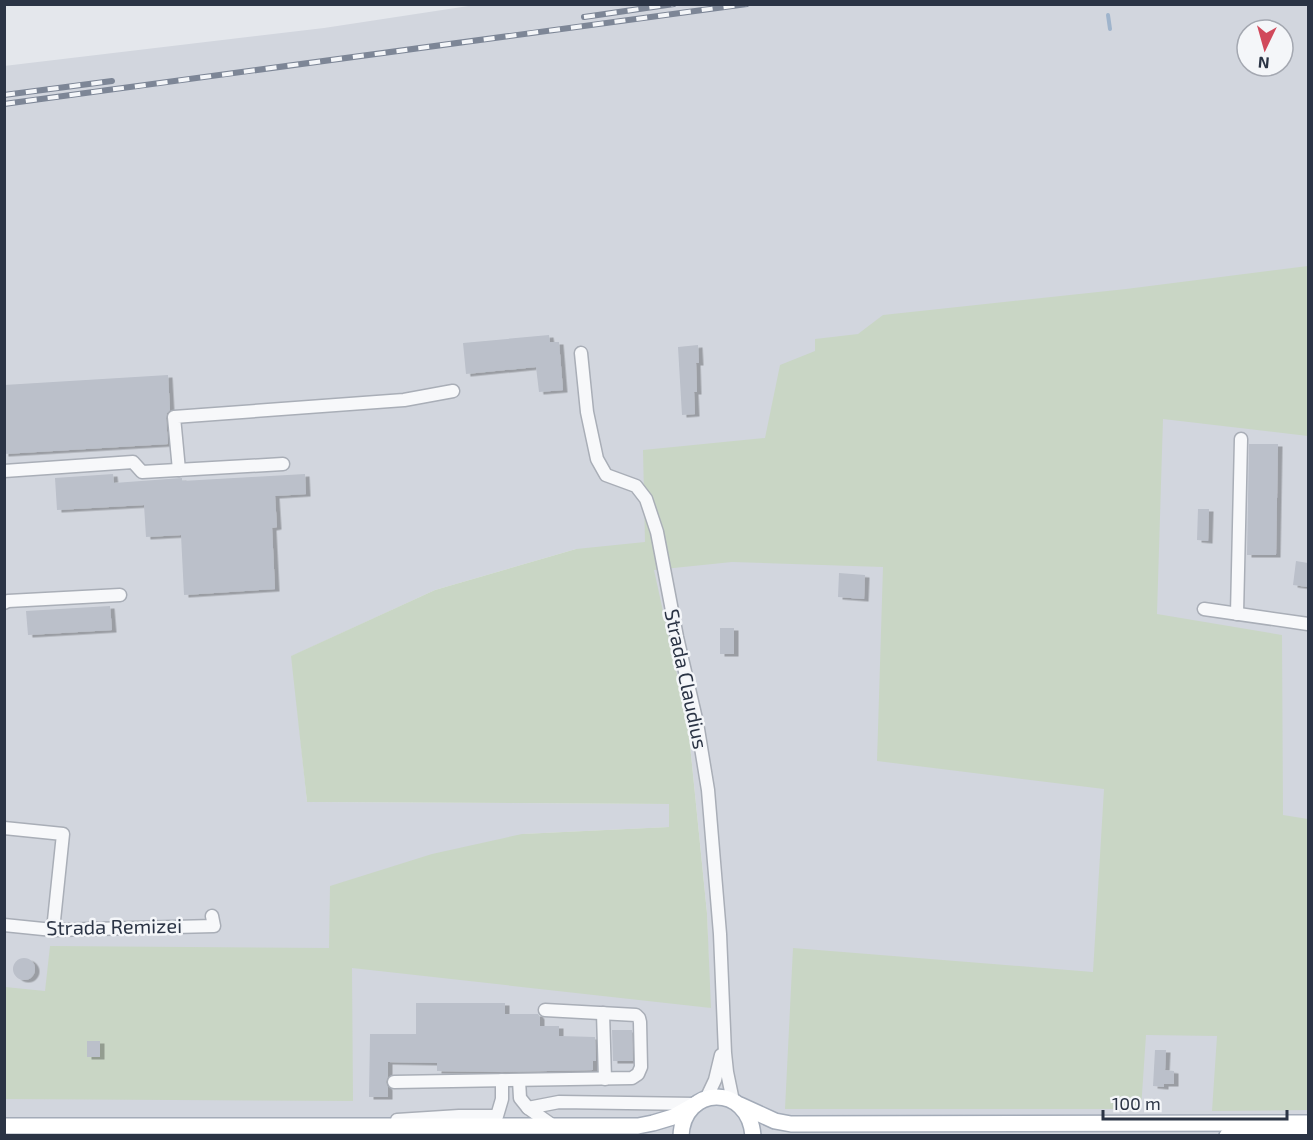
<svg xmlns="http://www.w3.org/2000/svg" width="1313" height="1140" font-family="'Exo 2',sans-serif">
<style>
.built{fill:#d2d6de;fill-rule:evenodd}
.green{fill:#c9d6c5}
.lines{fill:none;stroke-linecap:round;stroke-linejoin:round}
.stream{stroke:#9fb4cc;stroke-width:4}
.building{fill:#bbc0ca;filter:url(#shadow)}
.minor-casing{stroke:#a9aeb7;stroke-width:15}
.major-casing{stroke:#a3abb8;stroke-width:18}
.minor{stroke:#f7f8fa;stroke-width:12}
.major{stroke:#fff;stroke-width:15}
.rail-casing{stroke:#7d8696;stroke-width:6}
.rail{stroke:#f4f6f9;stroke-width:4;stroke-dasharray:11;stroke-linecap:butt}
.labels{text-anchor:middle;stroke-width:5;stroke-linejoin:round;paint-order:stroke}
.street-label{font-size:20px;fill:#2b3445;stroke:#f4f6f9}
</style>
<defs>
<filter id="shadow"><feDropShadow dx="4.5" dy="2.5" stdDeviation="0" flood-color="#0004"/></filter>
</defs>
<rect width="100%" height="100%" fill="#e4e7ec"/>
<path class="built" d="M 475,5 L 1308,5 L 1308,1135 L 5,1135 L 4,66 L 324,28 ZM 1247,30 L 1283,30 L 1283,66 L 1247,66 ZM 576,549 L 688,725 L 707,913 L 710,1008 L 522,834 L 669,827 L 669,804 L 307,802 L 292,656 L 435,590 Z"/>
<path class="green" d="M 1308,266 L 1308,436 L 1163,419 L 1157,614 L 1282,635 L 1283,815 L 1308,819 L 1308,1110 L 1212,1111 L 1217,1036 L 1146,1035 L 1141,1109 L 785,1109 L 793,948 L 1093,972 L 1104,789 L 877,761 L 883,567 L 732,562 L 654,570 L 688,725 L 707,913 L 711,1008 L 352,968 L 353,1101 L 5,1099 L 5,987 L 45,991 L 50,946 L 329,948 L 330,886 L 432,854 L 522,834 L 669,827 L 669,804 L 307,802 L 291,656 L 435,590 L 576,549 L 645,542 L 643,450 L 765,438 L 780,365 L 815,351 L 815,339 L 858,334 L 883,315 L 1126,289 Z"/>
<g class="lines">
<path class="stream" d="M 1108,15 L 1110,29"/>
</g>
<g class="building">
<path d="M 549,335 L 550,342 L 559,342 L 563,390 L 539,392 L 536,367 L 466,374 L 463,343 Z"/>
<path d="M 698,345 L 699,363 L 696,363 L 697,392 L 694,392 L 695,414 L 682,415 L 678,347 Z"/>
<path d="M 168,375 L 170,410 L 167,413 L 166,418 L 168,444 L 4,454 L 4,385 Z"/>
<path d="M 1249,444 L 1278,444 L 1276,555 L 1247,555 Z"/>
<path d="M 113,474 L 114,483 L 182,478 L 182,481 L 305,474 L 306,494 L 275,496 L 277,527 L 272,528 L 275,589 L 184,595 L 181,535 L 146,537 L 144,505 L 57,510 L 55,478 Z"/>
<path d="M 1198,509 L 1209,509 L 1208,541 L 1197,540 Z"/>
<path d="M 1296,561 L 1308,563 L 1308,587 L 1293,585 Z"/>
<path d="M 839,573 L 865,575 L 864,599 L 838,597 Z"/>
<path d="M 110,606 L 112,630 L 28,635 L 26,611 Z"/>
<rect x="720" y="628" width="14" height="26"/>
<circle cx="24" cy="969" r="11"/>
<path d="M 416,1003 L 505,1003 L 505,1014 L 538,1014 L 540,1017 L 540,1026 L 559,1026 L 559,1036 L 595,1037 L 596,1061 L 593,1061 L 593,1070 L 499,1072 L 437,1071 L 437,1063 L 388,1062 L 388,1076 L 386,1082 L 388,1088 L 388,1097 L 369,1097 L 370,1034 L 416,1034 Z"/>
<path d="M 612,1030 L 632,1030 L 633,1061 L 613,1061 Z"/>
<rect x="87" y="1041" width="13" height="16"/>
<path d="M 1155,1050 L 1166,1050 L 1165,1070 L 1174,1071 L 1174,1084 L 1164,1084 L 1164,1087 L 1153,1086 Z"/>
</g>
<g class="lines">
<defs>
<g id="minor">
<path d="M 581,353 L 587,412 L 597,459 L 606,475 L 636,486 L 646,499 L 657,532 L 677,637 L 697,723 L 708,790 L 720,934 L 725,1053 L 727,1072 L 733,1101"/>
<path d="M 179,470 L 174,417 L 404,400 L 453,391"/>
<path d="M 4,471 L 133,462 L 142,472 L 283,464"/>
<path d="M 4,603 L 8,601 L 120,595"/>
<path d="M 1204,609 L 1308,624"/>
<path d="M 1237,614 L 1241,439"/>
<path d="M 4,828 L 63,834 L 53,930"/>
<path d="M 4,925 L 53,930 L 214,926 L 212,916"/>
<path d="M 603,1013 L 605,1079"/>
<path d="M 519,1080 L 520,1098 L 528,1108 L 552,1125"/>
<path d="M 394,1082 L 632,1078 L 638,1074 L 641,1067 L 640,1022 L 639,1018 L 636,1015 L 545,1010"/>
<path d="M 706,1099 L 715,1080 L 721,1055"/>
<path d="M 528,1108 L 559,1102 L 696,1104"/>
<path d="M 397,1120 L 459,1116 L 497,1116 L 502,1099 L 502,1080"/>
</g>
<g id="major">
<path d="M 740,1105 L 775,1121 L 791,1124 L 1308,1123"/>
<path d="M 4,1126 L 638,1126 L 653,1123 L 673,1117 L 696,1104"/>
<path d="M 681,1136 C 683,1085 749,1083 753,1136"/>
<path d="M 1227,1136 L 1308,1135"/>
</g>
</defs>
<use href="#minor" class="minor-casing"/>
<use href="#major" class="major-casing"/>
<use href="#minor" class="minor"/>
<use href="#major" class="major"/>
<defs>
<g id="rail">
<path d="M 584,17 L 674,4"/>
<path d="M 4,95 L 112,81"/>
<path d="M 4,104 L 747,4"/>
</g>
</defs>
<use href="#rail" class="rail-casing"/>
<use href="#rail" class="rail"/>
</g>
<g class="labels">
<g class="street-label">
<text transform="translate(686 679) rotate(78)" y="7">Strada Claudius</text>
<text transform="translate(114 927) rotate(-1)" y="7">Strada Remizei</text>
</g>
</g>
<rect width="1313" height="1140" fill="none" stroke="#2b3445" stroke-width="12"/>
<g transform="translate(1265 48) rotate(185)"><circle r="28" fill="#f4f6f9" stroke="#a4a8b1" stroke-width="1.5"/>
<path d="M0-4.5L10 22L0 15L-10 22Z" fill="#d1495b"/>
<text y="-9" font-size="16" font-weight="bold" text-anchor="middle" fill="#2b3445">N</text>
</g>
<path d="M1103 1110v9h184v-9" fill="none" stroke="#2b3445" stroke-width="3"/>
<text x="1112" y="1110" font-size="18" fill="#2b3445" stroke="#f4f6f9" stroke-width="4.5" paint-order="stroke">100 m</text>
</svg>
